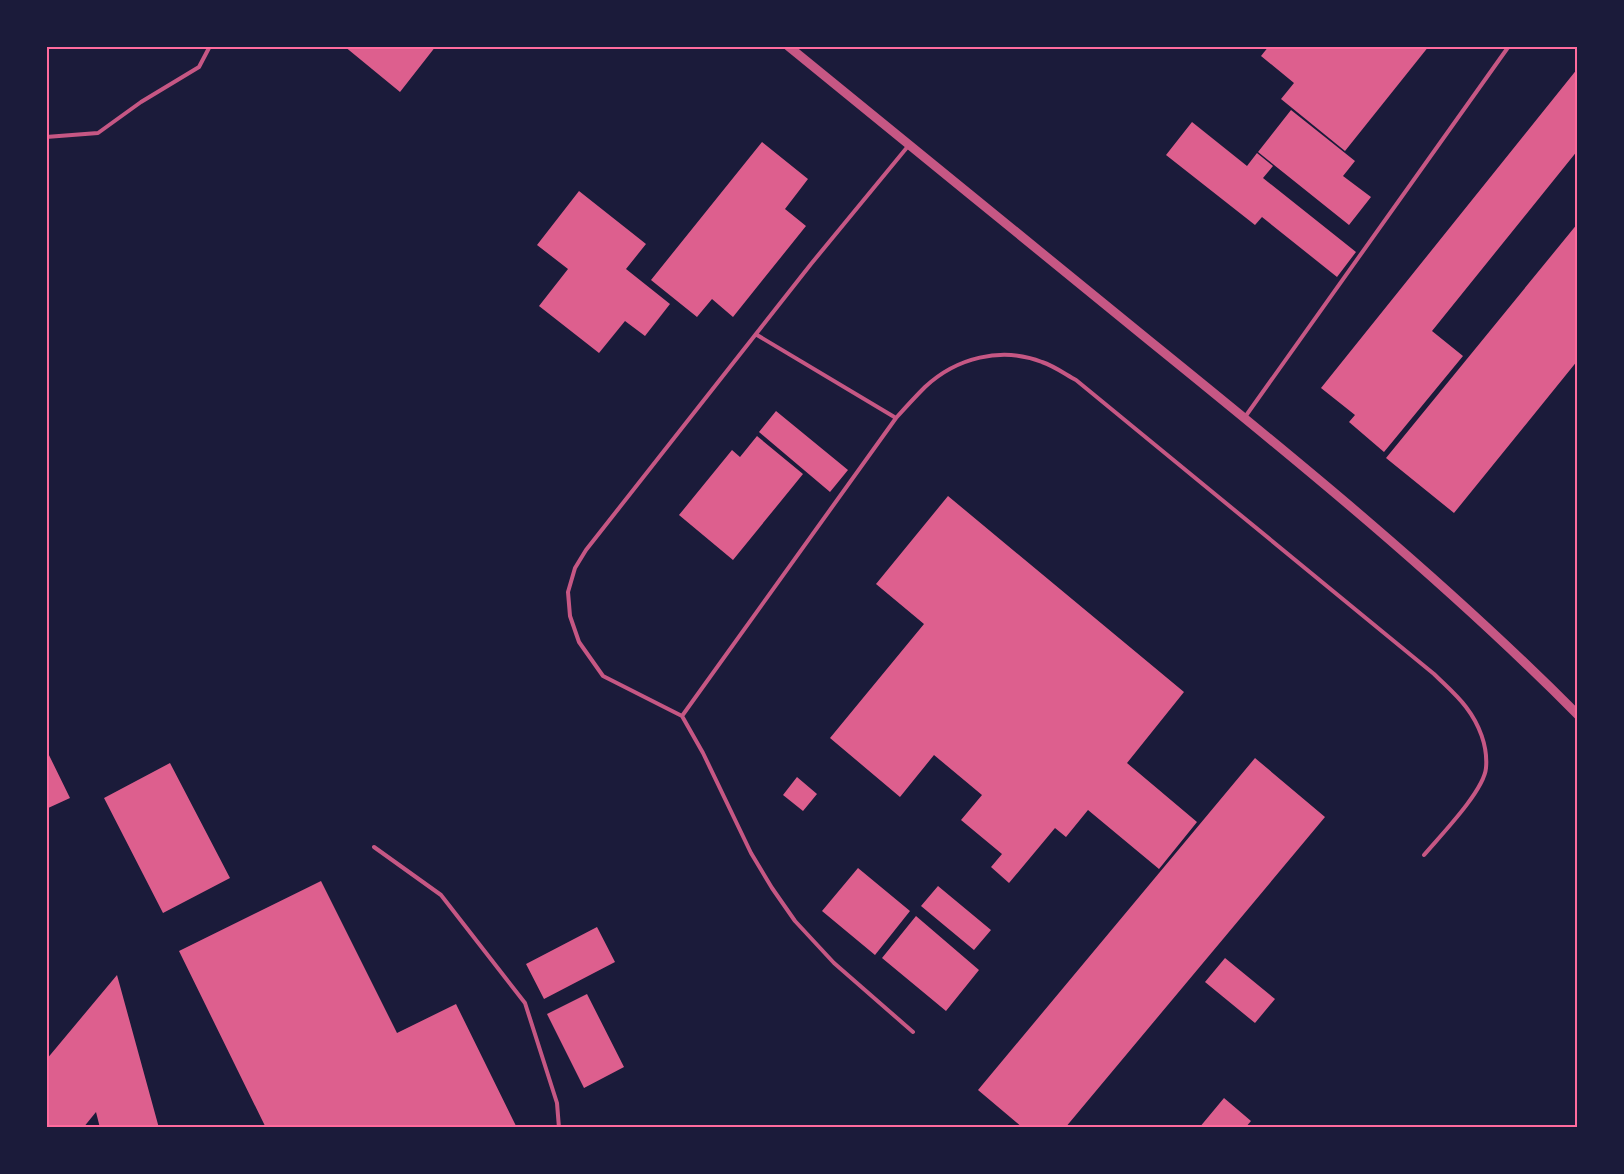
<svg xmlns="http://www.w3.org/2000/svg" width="1624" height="1174" viewBox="0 0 1624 1174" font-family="Bitter,serif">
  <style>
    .building { fill: #dd5f8e }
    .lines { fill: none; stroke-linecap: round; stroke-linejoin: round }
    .service { stroke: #c65784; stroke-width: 4 }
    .tertiary { stroke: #c65784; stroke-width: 9 }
    .neatline { fill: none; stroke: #ff6b9d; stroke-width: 2 }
  </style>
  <rect width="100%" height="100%" fill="#1b1b3a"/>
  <path class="building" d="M344,46H436L400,92Z
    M1269,46H1429L1345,151L1281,99L1294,83L1261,56Z
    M1578,68V150L1432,331L1463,356L1384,452L1349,422L1355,415L1321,388Z
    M1291,110L1355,161L1343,176L1371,197L1349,225L1258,152Z
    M1192,122L1247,166L1257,153L1273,166L1263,178L1356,252L1337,277L1262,217L1255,225L1166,155Z
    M762,142L808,179L785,209L806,226L733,317L712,299L697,317L651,280Z
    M579,191L646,244L626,269L670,304L645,336L625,321L599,353L539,306L568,269L537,245Z
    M1578,223V360L1454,513L1386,458Z
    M776,411L848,470L830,492L759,432Z
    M757,436L803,474L733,560L679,515L732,450L740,457Z
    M948,496L1184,692L1127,763L1197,822L1159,869L1088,810L1066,837L1055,828L1009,883L991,867L1002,854L961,820L982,795L934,755L900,797L830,738L924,624L876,584Z
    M46,749L70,798L46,809Z
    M1255,758L1325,817L1065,1128H1023L978,1090Z
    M170,763L230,878L163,913L104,798Z
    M797,777L817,794L803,811L783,795Z
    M858,868L910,911L875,955L822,911Z
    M321,881L397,1033L456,1004L517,1128H266L179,951Z
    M938,886L991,930L974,950L921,906Z
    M916,916L979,970L946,1011L882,958Z
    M597,927L615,962L544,999L526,964Z
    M1225,958L1275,999L1255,1023L1205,982Z
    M117,975L159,1128H100L96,1112L83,1128H46V1060Z
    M587,994L624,1067L584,1088L547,1014Z
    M1224,1098L1251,1121L1245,1128H1199Z"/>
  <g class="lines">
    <path class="service" d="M46,137L98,133L141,102L199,67L210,46
      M909,145L811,264L586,550L575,568L568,592L570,616L579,642L603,676L682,716L703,753L751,853L772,888L795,921L834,963L913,1032
      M757,335L896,418C905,408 915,397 925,387C956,358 1001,346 1042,362C1054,366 1065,374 1076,380L1434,674C1444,684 1457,695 1466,707C1479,724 1488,746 1486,768C1484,791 1440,836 1424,855
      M1245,417L1509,46
      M682,716L896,418
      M374,847L441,895L525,1003L557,1103L559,1128"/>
    <path class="tertiary" d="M788,46C909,145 1030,243 1151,342C1298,461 1445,581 1578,715"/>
  </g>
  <rect width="1624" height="1174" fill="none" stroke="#1b1b3a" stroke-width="95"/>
  <rect x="48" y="48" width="1528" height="1078" class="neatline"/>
</svg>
